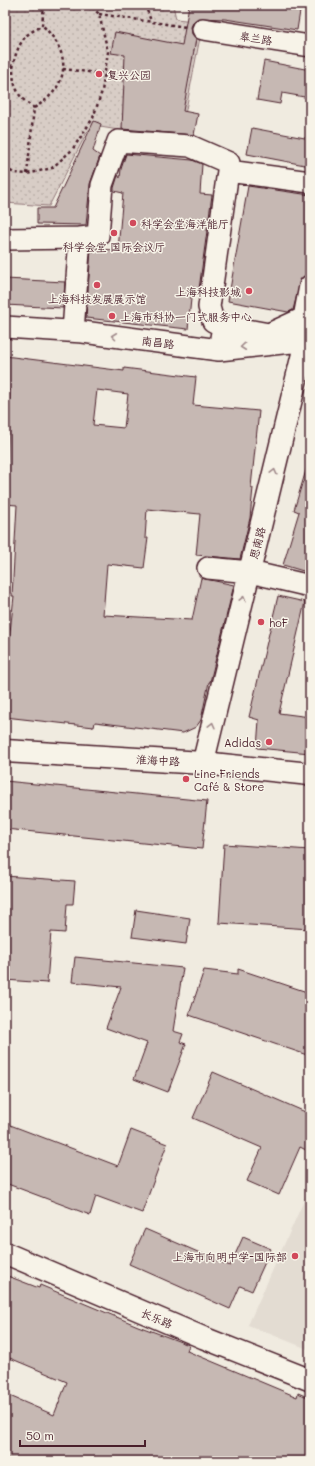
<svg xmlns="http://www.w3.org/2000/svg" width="315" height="1466" viewBox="0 0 315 1466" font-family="Mali,'LXGW WenKai TC',sans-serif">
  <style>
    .built { fill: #e3dcd2 }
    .park { fill: url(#park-dots); stroke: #917678 }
    .building { fill: #c6b8b3; stroke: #4a1f2b; fill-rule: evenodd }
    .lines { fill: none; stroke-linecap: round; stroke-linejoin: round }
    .minor-casing { stroke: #4a1f2b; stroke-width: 24 }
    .major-casing { stroke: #4a1f2b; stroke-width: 25 }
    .path { stroke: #4a1f2b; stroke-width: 2.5; stroke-dasharray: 3 3; stroke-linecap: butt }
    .minor { stroke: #f7f3e8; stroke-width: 21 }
    .major { stroke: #f7f3e8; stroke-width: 22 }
    .oneway { stroke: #a0898a }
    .poi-dot { fill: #d1495b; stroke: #f7f3e8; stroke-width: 1.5 }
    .labels { text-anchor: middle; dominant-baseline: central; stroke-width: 3; stroke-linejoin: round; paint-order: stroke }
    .street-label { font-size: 11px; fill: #4a1f2b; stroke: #f7f3e8 }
    .poi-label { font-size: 11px; fill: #4a1f2b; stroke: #f7f3e8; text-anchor: start }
  </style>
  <defs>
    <pattern id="park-dots" width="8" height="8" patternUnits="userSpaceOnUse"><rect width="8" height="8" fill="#d8cdc6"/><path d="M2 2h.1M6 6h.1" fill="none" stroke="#bbb0aa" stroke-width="1.8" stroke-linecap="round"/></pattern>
  </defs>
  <rect width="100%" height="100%" fill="#f0ebe0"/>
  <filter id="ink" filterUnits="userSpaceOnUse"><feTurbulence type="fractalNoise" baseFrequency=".025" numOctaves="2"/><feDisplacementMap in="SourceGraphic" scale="8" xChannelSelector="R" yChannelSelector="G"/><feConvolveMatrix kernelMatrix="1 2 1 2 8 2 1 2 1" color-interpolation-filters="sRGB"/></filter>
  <g filter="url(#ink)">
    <path class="built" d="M310,1187V1350L248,1325Z"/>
    <path class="park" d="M5,5H173L176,19L203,22L180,140L94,126L87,132L49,206L5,203Z"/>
    <path class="building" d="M189,5H301L297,30L225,19L198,18L194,21L191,27L192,34L196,39L183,111L198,114L194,135L122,129L125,55L111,53L115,32L182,45Z
      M264,61L310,70V98L282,93L280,104L257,100Z
      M94,121L101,124L93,151L100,156L90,184L86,225L37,224V208H53Z
      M252,128L310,139V166L247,154Z
      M126,154L192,160L202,164L200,194L212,195L199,289H192L188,329L86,318L91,249L118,250L123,193L114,191V188L118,175L120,178L121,169Z
      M248,186L310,195L309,274L301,279L293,310L288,312L228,301Z
      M5,279L65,282L63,308L5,305Z
      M5,356L124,371V368L196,377L193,405L259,411L251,487L253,488L250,518L240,559L196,555L200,514L147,509L145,538H148L144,568L107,564L103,615L192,620L201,578L234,585L210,682H209L201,720L196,727L183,733L95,722L94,727L5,717V660L7,641H9L14,596H12L17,505L5,504L10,390H5ZM97,390L128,394L124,428L93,425Z
      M307,467H310V573L283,565L299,512L294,510Z
      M278,596L305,602L279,713L310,717V753L257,748L259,720L249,717Z
      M5,781L207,801L202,849L5,829Z
      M224,844L310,850V929L219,923Z
      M5,876L75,881L73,904H67L65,933L51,932L47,983L5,980Z
      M136,910L190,918L186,944L132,937Z
      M75,957L183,968L173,1031L183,1034L180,1042L186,1044L168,1092L134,1079L147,1043L106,1028L121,987L72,982Z
      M238,969L310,993V1056L189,1015L204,970L238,974Z
      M213,1072L310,1114V1152L300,1147L279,1195L247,1181L262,1148L193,1118Z
      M5,1123L118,1166L131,1130L167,1144L142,1213L96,1196L90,1215L5,1183Z
      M145,1229L230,1266L243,1237L271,1249L252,1291L240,1286L230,1309L129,1264Z
      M5,1275L39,1288L40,1285L138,1326L189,1345L187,1351L297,1397L298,1393L310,1398V1461H5V1394L54,1415L67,1382L5,1356Z"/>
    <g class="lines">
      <defs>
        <path id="minor" d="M203,29L310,46
          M5,239L80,238
          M223,326L269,334L304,318L310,286
          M5,327L83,332L219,350L310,340
          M73,331L80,238L98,236L102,185L118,141L190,146L229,163L228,171
          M219,350L223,326L213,321L209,307L228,171L310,182
          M208,568L250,572L310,586
          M203,763L310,323
          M5,1253L204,1338L310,1380"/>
        <path id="major" d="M5,751L203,763L310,774"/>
      </defs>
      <use href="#minor" class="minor-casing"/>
      <use href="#major" class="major-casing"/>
      <path class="path" d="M145,5L151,21
        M99,14L186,27
        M5,64L13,66
        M63,69L105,74
        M34,108C70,87 73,54 42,25
        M5,168L14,173L27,174L52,168L72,150L93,118L102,91L108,52L99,14L90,5
        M27,174L34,108C27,103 20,98 17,90C9,73 14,50 26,36C30,32 37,29 42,25L44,5"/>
      <use href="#minor" class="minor"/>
      <use href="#major" class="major"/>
    </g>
    <defs><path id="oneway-chevron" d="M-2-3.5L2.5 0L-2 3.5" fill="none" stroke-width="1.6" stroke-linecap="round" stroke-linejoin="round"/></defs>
    <g class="oneway">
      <use href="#oneway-chevron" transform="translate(114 336) rotate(-173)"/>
      <use href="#oneway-chevron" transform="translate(243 347) rotate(174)"/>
      <use href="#oneway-chevron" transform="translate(274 472) rotate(-76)"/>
      <use href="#oneway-chevron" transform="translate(243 599) rotate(-76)"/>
      <use href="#oneway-chevron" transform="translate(212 725) rotate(-76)"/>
    </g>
  </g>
  <g class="poi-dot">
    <circle cx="99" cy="74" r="4"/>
    <circle cx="133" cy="223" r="4"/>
    <circle cx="114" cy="233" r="4"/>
    <circle cx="97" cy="285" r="4"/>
    <circle cx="249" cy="291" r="4"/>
    <circle cx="112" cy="316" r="4"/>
    <circle cx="261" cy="622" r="4"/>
    <circle cx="269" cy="742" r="4"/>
    <circle cx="186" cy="779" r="4"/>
    <circle cx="295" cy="1256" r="4"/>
  </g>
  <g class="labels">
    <g class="street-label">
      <text transform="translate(256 38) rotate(9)">皋兰路</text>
      <text transform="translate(158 342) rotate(7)">南昌路</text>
      <text transform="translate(257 543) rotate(-76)">思南路</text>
      <text transform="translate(158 760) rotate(3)">淮海中路</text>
      <text transform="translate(157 1318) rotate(23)">长乐路</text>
    </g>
    <g class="poi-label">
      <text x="107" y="74">复兴公园</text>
      <text x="141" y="223">科学会堂海洋能厅</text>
      <text x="114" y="246" text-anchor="middle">科学会堂 国际会议厅</text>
      <text x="241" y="291" text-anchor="end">上海科技影城</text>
      <text x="97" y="298" text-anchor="middle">上海科技发展展示馆</text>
      <text x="120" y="316">上海市科协一门式服务中心</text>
      <text x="269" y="622">hoF</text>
      <text x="261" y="742" text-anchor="end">Adidas</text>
      <text x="194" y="773">Line Friends<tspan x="194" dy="13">Café &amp; Store</tspan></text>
      <text x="287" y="1256" text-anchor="end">上海市向明中学-国际部</text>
    </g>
  </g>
  <rect width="315" height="1466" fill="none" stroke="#f7f3e8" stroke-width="20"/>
  <rect x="10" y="10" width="295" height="1446" fill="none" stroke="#4a1f2b" stroke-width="1.5" filter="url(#ink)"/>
  <path d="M20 1440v6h125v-6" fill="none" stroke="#4a1f2b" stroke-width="2"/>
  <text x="26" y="1440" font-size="12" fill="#4a1f2b" stroke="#f7f3e8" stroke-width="3" paint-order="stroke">50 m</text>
</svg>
